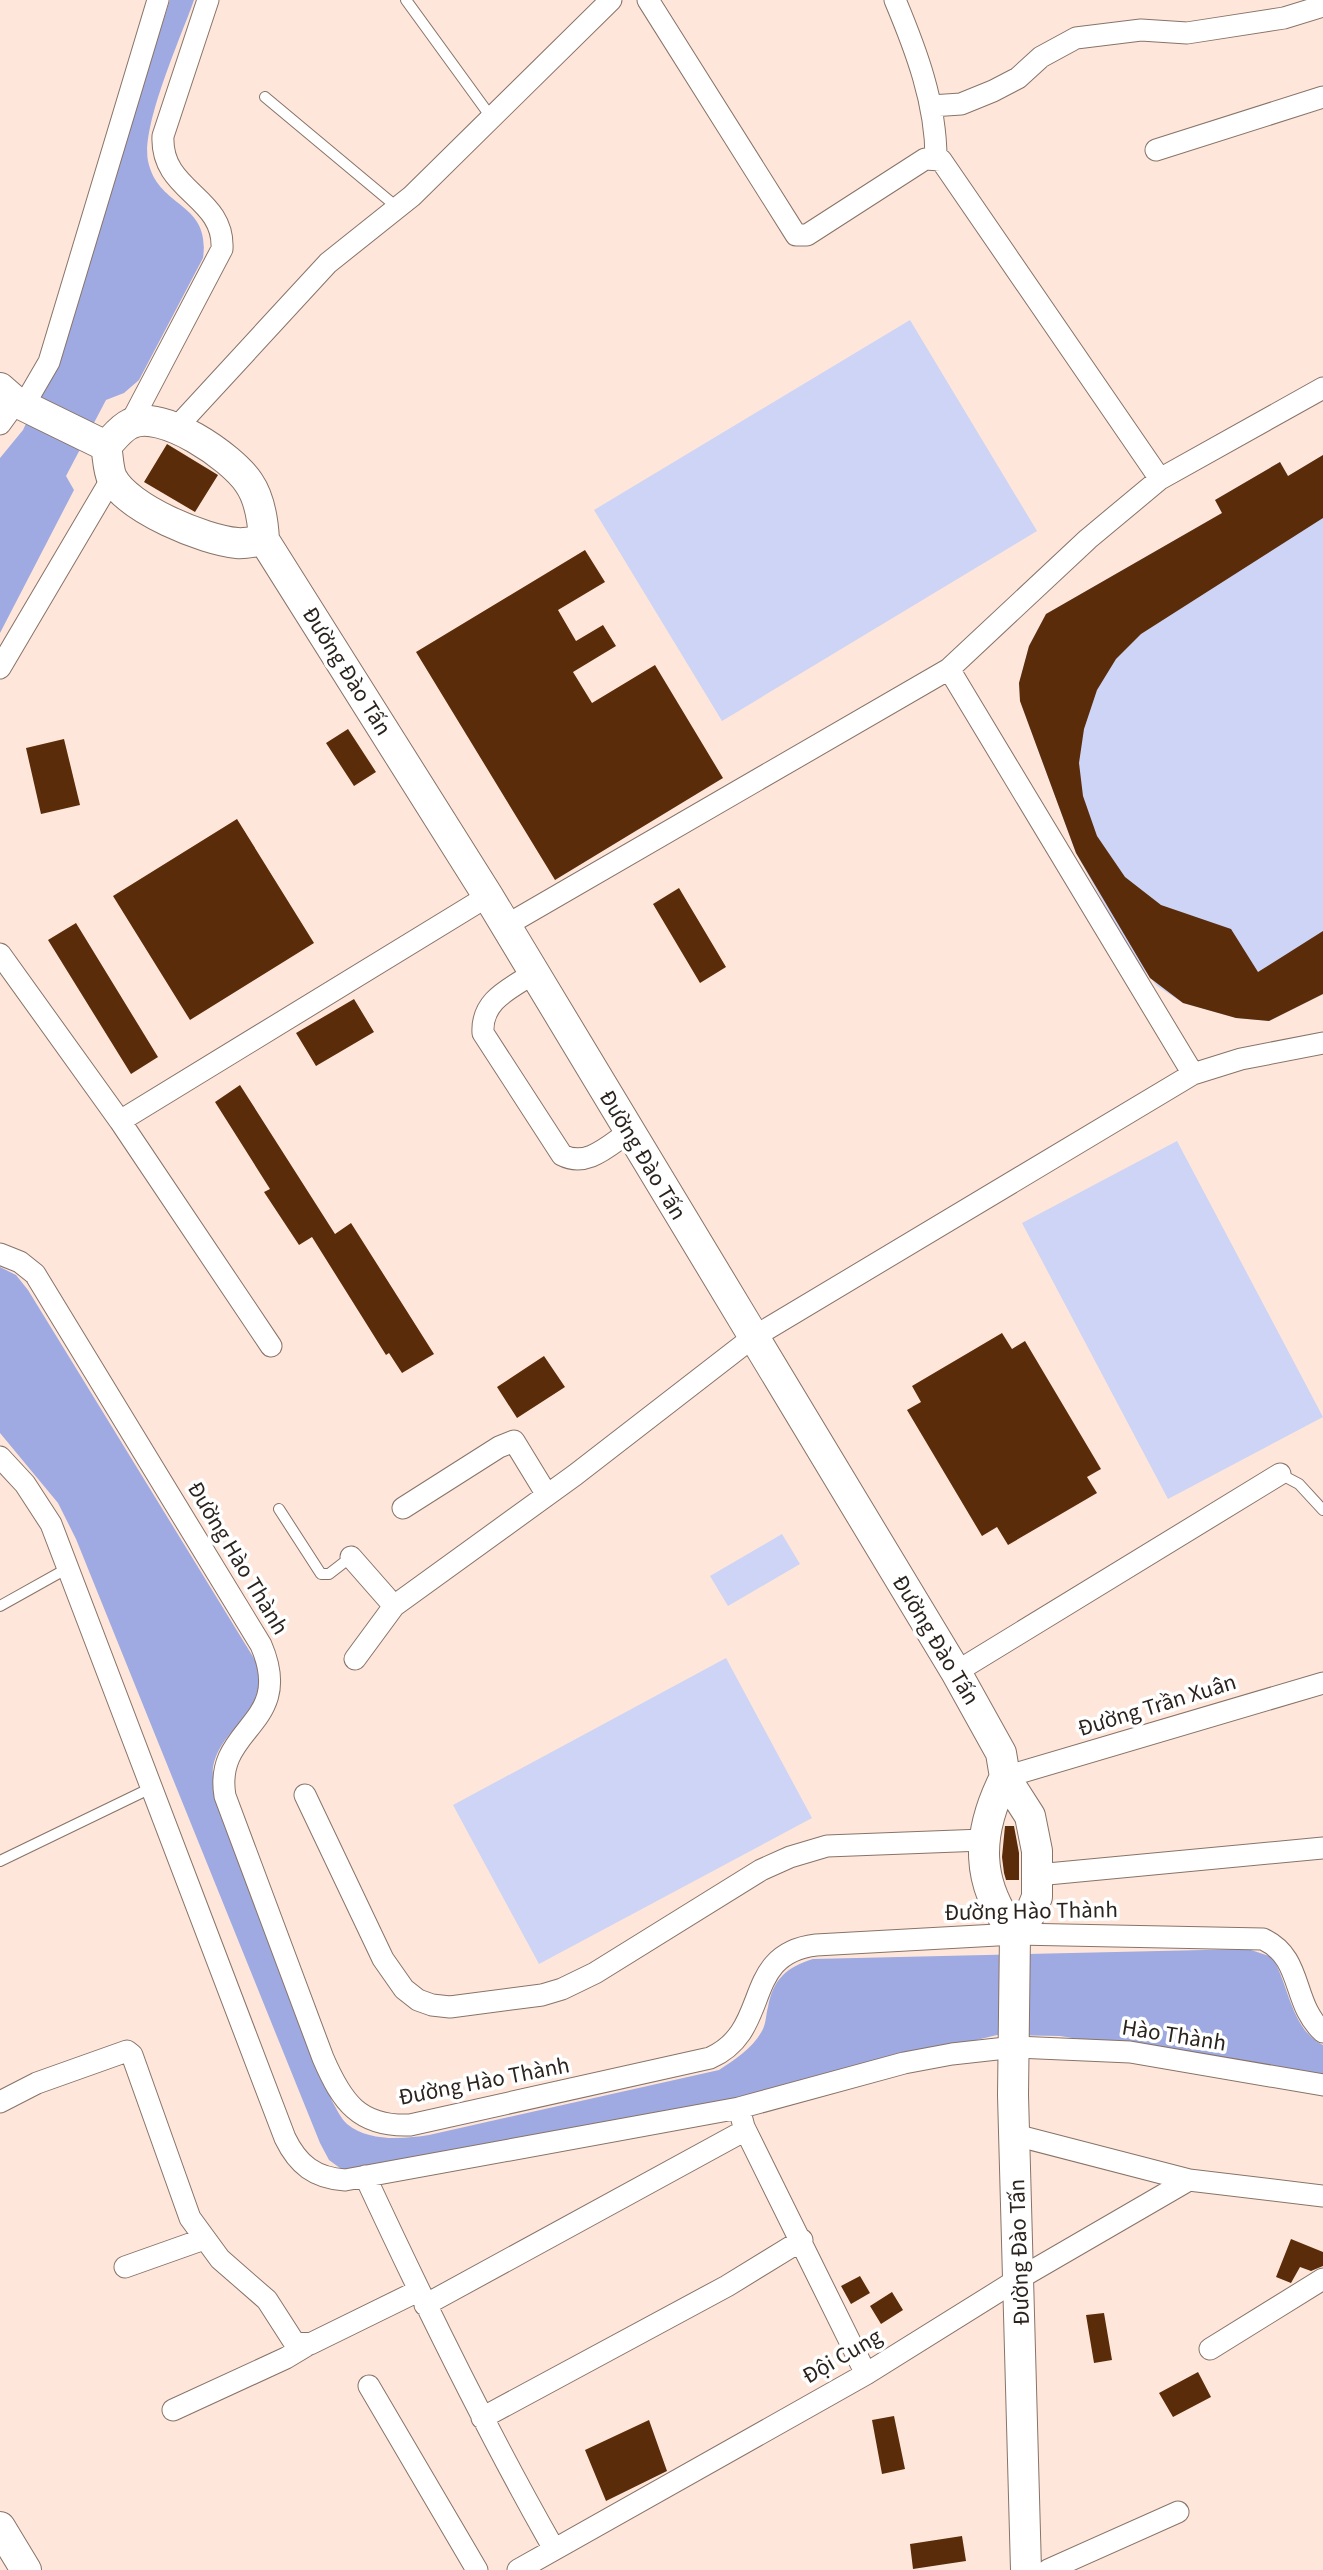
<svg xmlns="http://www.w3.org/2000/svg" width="1323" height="2570" viewBox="0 0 1323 2570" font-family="'Source Sans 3',sans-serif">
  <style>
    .green { fill: #cdd4f5 }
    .water { fill: #9eaae1 }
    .building { fill: #5b2c0a }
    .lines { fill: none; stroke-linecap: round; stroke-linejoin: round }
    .lane-casing { stroke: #887368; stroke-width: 12 }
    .street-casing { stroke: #887368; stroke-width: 23 }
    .secondary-casing { stroke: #887368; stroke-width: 32 }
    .lane { stroke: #fff; stroke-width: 10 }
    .street { stroke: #fff; stroke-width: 21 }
    .secondary { stroke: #fff; stroke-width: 30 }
    .labels { text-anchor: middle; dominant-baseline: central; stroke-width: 7; stroke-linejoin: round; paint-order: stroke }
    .street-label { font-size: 23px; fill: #2b231e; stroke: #fff }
  </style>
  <rect width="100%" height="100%" fill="#fee7da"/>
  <path class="green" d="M910,320L1037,531L722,721L594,510Z
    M1323,455V994L1269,1021L1236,1018L1183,1003L1157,986L1134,958L1076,853L1020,701L1019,683L1029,646L1046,614L1222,513L1215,500L1280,462L1288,476Z
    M1177,1141L1323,1417L1168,1499L1022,1223Z
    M782,1534L800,1564L728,1606L710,1576Z
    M726,1658L812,1818L539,1964L453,1805Z"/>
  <path class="water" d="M170,0H194C181,37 141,126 148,161C158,209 211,201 203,258L139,380L124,393L106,400L66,476L74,490L0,633V458L23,430L51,371Z
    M0,1267L16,1275L28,1290L255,1660C276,1712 221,1723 213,1767C212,1773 214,1782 214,1789L332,2101C336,2108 341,2119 347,2124C369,2142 403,2139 429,2135L719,2070C736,2059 754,2047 763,2029C766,2023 766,2014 768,2007C773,1979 787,1967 813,1959L1248,1949L1272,1957C1289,1984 1291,2030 1323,2045V2079L1060,2036L997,2035L737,2098L344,2171L329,2160L320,2143L76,1539L58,1503L0,1433Z"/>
  <path class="building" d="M167,444L218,475L195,512L144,482Z
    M1323,455V518L1141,634L1116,659L1097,690L1084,729L1079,763L1083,796L1097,836L1125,877L1161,905L1231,929L1258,972L1323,931V994L1269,1021L1236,1018L1183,1003L1150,978L1076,853L1020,701L1019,683L1029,646L1046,614L1222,513L1215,500L1280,462L1288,476Z
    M585,550L605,582L558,610L576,641L603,625L616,646L573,672L592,703L655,665L723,778L555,880L416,652Z
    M348,729L376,772L354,786L326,743Z
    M64,739L80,805L41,814L26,748Z
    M237,819L314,943L190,1020L113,896Z
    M679,888L726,967L700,983L653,904Z
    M76,923L158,1057L131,1074L48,940Z
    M354,999L374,1032L316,1066L296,1033Z
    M240,1085L335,1234L351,1223L434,1354L402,1373L389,1353L386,1355L312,1237L299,1245L264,1192L270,1189L215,1102Z
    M1002,1333L1012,1349L1025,1341L1101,1469L1087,1477L1097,1493L1008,1545L997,1527L982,1536L907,1410L921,1402L912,1386Z
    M544,1356L565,1387L517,1418L497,1387Z
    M1005,1826H1014L1019,1853V1880H1006L1004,1873L1002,1857Z
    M1291,2239L1323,2252V2266L1311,2271L1300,2267L1291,2283L1276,2277Z
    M860,2276L870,2293L851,2304L841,2286Z
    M892,2292L903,2310L881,2324L870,2306Z
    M1104,2313L1112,2360L1094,2363L1086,2315Z
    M1198,2372L1211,2397L1173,2417L1159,2393Z
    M894,2416L905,2469L882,2474L872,2420Z
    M649,2420L667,2471L606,2501L585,2450Z
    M962,2536L966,2561L913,2569L910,2544Z"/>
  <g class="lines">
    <defs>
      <path id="lane" d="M406,0L491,117
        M265,97L398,208
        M1280,1474L1299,1484L1323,1510
        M279,1509L321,1574H329L351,1557
        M0,1606L68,1568
        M0,1861L151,1788"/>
      <path id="street" d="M648,0L796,235H807L925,159L941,160L1160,479
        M895,0C916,50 936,103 936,158
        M931,106L961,104L993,91L1018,78L1041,57L1076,38L1141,30L1187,33L1284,18L1323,6
        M1156,150L1323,97
        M24,405L49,362L158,0
        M0,424L16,402
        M130,424L222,249C225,196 160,192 163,136L208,0
        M176,428L328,263L412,196L611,0
        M0,668L112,478
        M949,669L1193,1074
        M505,926L949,669L1088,539L1160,479L1323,388
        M0,954L120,1121L271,1346
        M534,973C510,989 481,1000 483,1033L562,1155C587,1168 608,1146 629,1132
        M120,1121L488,896
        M0,1254L20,1262L35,1274L261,1645C296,1726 213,1726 225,1796L323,2058C342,2102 359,2127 410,2125L710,2058C773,2030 740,1954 816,1945L1015,1934L1263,1939C1304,1958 1291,2003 1323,2032
        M0,1457L25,1484L51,1524L285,2138C298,2165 315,2178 345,2180L739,2108L904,2063L952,2054L1015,2047L1130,2052L1323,2085
        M403,1508L499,1447L514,1441L547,1495
        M351,1557L394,1606
        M355,1659L394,1606L575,1475L752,1338L1193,1074L1241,1059L1323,1043
        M956,1672L1280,1474
        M1005,1777L1323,1683
        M305,1795L383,1959L404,1989L418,2000L432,2005L450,2007L542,1995L562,1989L595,1973L761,1870L790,1857L827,1846L983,1840
        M1037,1875L1323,1848
        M0,2102L37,2083L127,2051L132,2055L190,2218L220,2259L267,2300L294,2342L310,2344L418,2291
        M744,2127L866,2374
        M1015,2135L1189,2180L1323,2196
        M365,2176C424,2303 485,2428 554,2549
        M125,2267L204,2239
        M425,2305L740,2133L744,2127L739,2108
        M1210,2349L1323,2279
        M369,2386L477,2570
        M173,2410L286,2358L306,2346
        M482,2418L727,2286L802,2240
        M518,2570L866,2374L1020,2278L1189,2180
        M1048,2570L1178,2512"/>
      <path id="secondary" d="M0,388L16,402L106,446
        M106,446C113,439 121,428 130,424C161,408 232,457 249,483C260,499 263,521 264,540L488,896L956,1672L1001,1753L1005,1777L1030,1816L1037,1851V1897L1030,1914L1015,1934L1013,2095L1026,2570
        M106,446C108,455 108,470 112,478C128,509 204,540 237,543C246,544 256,541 264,540
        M1005,1777C976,1834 975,1883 1015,1934
        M0,2527L26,2570"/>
    </defs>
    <use href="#lane" class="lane-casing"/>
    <use href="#street" class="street-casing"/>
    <use href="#secondary" class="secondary-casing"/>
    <use href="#lane" class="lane"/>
    <use href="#street" class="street"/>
    <use href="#secondary" class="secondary"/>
  </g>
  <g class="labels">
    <g class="street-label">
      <text transform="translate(347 671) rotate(58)">Đường Đào Tấn</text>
      <text transform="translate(643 1155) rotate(59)">Đường Đào Tấn</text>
      <text transform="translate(238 1558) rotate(59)">Đường Hào Thành</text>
      <text transform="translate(936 1640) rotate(59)">Đường Đào Tấn</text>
      <text transform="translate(1157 1705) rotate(-17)">Đường Trần Xuân</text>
      <text transform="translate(1031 1911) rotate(-1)">Đường Hào Thành</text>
      <text transform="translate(1174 2035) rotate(9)">Hào Thành</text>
      <text transform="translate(484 2081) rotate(-11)">Đường Hào Thành</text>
      <text transform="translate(1019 2252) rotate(-92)">Đường Đào Tấn</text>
      <text transform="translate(842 2356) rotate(-30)">Đội Cung</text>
    </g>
  </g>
</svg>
